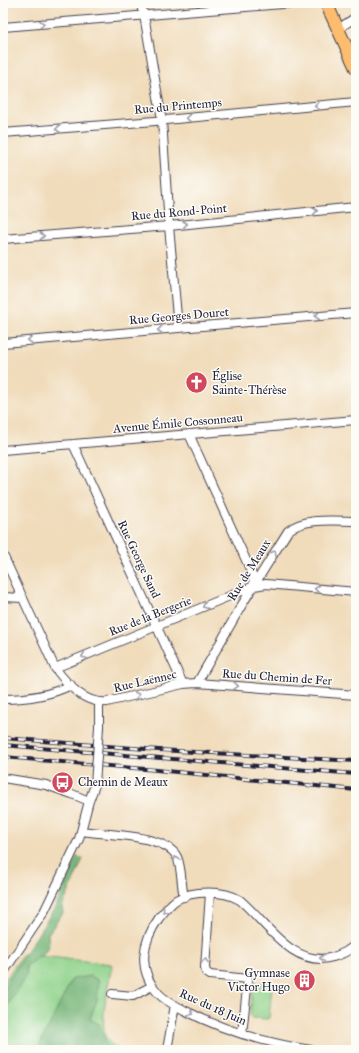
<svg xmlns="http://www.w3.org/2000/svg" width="359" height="1053" viewBox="0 0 359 1053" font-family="'IM FELL Great Primer',serif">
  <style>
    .green { fill: #8fd28a; stroke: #587a62 }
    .forest { fill: #73b476; stroke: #4a6b58 }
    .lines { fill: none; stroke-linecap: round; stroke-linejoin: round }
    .minor-casing { stroke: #413e4e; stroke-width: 10 }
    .primary-casing { stroke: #413e4e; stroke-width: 14 }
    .minor { stroke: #fff; stroke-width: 8 }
    .primary { stroke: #fcbd6e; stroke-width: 12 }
    .rail-casing { stroke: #22223b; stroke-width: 4 }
    .rail { stroke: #fdfcf7; stroke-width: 2.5; stroke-dasharray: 8; stroke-linecap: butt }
    .minor-bridge-casing { stroke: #413e4e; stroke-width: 10; stroke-linecap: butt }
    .minor-bridge { stroke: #fff; stroke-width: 8 }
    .oneway { stroke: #9c9ca7 }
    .labels { text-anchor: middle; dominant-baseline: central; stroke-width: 3; stroke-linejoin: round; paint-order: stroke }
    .street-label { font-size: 12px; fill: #22223b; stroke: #fdfcf7 }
    .poi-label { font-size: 12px; fill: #22223b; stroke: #fdfcf7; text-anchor: start }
  </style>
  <rect width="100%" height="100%" fill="#fdfcf7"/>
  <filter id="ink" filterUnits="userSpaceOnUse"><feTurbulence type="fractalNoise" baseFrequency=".025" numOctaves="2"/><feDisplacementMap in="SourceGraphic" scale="8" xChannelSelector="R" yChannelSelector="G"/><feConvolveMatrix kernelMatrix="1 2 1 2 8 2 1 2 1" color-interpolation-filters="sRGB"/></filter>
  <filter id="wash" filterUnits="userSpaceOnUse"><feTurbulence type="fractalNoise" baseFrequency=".012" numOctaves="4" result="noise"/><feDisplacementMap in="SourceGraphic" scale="16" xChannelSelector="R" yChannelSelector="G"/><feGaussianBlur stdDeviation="0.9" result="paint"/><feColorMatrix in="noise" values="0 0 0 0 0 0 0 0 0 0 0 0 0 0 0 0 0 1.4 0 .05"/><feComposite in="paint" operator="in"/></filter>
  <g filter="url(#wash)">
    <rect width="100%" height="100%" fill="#f0dbba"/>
    <path class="green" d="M23,954L111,964L112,965C109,982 98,1027 107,1039C110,1045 116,1048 122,1050H3V983Z
      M255,982L271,984L272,985L269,1018L268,1019L252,1018L250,1016L253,983Z"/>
    <path class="forest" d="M77,856L83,859L62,907L63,913L48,934L49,946L44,953L26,966L27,974L3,1013V989L56,906Z
      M91,976L99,981L97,1000L90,1019L99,1024L108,1050H37L72,979Z"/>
  </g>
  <g filter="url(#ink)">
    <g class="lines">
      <defs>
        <path id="minor" d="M140,3L144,15L162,120L169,226L178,328
          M3,27L294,3
          M338,29L356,17
          M3,133L155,121L356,102
          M3,239L169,226L356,207
          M3,343L356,313
          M189,434L250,569L253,578L254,586
          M73,444L183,684
          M3,450L356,420
          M3,555L55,668C68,685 84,704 107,702L183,684L197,683L356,695
          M3,597L23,598
          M55,668L254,586L266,584L356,592
          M197,683L243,603L288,531C304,517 336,521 356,521
          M3,699C27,699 49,696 71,685
          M99,703V727
          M3,778L46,785L72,794L89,801
          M82,831C105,835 166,834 177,857C182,868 181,885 184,897
          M210,893L205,968L206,972L210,975L248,979L242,1034
          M3,973L44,912L79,839L89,801L95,785
          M112,994L133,996L152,986
          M167,1050L175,1005
          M311,1050C267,1043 224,1031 184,1010C175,1005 165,1001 158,993C137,970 142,942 159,918C164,912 169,905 176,900C192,890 224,890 240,900C266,922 293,969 333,957C342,954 350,951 356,943"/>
        <path id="primary" d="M326,3L356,68"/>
      </defs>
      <use href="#minor" class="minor-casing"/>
      <use href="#primary" class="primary-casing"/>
      <use href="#minor" class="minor"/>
      <use href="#primary" class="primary"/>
      <defs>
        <path id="rail" d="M3,738L159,750L356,761
          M3,745L356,774
          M3,757L157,770L356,790"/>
      </defs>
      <use href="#rail" class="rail-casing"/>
      <use href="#rail" class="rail"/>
      <defs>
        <path id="minor-bridge" d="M95,785L99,727"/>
      </defs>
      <use href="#minor-bridge" class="minor-bridge-casing"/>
      <use href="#minor-bridge" class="minor-bridge"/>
    </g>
    <defs><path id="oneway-chevron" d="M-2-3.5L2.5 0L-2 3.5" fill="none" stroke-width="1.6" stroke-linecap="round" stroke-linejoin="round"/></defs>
    <g class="oneway">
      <use href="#oneway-chevron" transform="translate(42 24) rotate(-5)"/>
      <use href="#oneway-chevron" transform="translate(317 106) rotate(175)"/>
      <use href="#oneway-chevron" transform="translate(188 118) rotate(175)"/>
      <use href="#oneway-chevron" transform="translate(58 129) rotate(175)"/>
      <use href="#oneway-chevron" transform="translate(315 211) rotate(-6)"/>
      <use href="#oneway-chevron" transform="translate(185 224) rotate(-6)"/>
      <use href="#oneway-chevron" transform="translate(42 236) rotate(-4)"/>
      <use href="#oneway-chevron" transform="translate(317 316) rotate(175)"/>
      <use href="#oneway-chevron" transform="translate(160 330) rotate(175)"/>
      <use href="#oneway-chevron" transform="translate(30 340) rotate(175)"/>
      <use href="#oneway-chevron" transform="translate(274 553) rotate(-59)"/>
      <use href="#oneway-chevron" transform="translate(317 589) rotate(-175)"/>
      <use href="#oneway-chevron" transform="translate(205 606) rotate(158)"/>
      <use href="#oneway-chevron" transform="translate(84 656) rotate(157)"/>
      <use href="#oneway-chevron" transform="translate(236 686) rotate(4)"/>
      <use href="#oneway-chevron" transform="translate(137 695) rotate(-13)"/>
      <use href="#oneway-chevron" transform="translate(176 859) rotate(-113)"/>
      <use href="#oneway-chevron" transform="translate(165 911) rotate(132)"/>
      <use href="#oneway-chevron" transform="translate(322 958) rotate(179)"/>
      <use href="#oneway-chevron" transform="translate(205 961) rotate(-88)"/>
      <use href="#oneway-chevron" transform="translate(191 1013) rotate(28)"/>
    </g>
  </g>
  <defs>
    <symbol id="church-disc" viewBox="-11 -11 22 22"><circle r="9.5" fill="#d1495b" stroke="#fdfcf7"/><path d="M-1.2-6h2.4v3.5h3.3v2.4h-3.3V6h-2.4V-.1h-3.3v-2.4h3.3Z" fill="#fff"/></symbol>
    <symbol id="bus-disc" viewBox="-11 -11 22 22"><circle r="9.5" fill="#d1495b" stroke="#fdfcf7"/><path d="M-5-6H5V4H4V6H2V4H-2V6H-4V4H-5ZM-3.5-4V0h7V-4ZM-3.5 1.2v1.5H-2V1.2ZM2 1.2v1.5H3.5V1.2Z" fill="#fff"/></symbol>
    <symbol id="building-disc" viewBox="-11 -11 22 22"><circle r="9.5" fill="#d1495b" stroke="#fdfcf7"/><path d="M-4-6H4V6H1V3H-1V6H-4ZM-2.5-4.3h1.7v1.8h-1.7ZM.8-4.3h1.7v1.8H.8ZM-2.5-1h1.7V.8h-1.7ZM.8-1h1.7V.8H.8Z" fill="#fff"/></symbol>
  </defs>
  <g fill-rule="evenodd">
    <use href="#church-disc" x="184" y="370" width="25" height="25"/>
    <use href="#bus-disc" x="50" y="770" width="25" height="25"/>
    <use href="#building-disc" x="292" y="968" width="25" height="25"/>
  </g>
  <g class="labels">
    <g class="street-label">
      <text transform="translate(178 106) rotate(-5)">Rue du Printemps</text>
      <text transform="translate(179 212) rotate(-5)">Rue du Rond-Point</text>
      <text transform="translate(179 316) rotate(-5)">Rue Georges Douret</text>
      <text transform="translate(178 423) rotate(-5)">Avenue Émile Cossonneau</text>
      <text transform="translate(139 559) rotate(65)">Rue George Sand</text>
      <text transform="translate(249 570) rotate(-58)">Rue de Meaux</text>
      <text transform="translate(150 616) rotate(-22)">Rue de la Bergerie</text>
      <text transform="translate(277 677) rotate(4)">Rue du Chemin de Fer</text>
      <text transform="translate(145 681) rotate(-13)">Rue Laënnec</text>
      <text transform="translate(213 1007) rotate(24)">Rue du 18 Juin</text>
    </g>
    <g class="poi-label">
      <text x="212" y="376">Église<tspan x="212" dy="14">Sainte-Thérèse</tspan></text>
      <text x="78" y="782">Chemin de Meaux</text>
      <text x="290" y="973" text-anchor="end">Gymnase<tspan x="290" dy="14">Victor Hugo</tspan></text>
    </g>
  </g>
  <rect width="359" height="1053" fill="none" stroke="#fdfcf7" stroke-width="16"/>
</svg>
